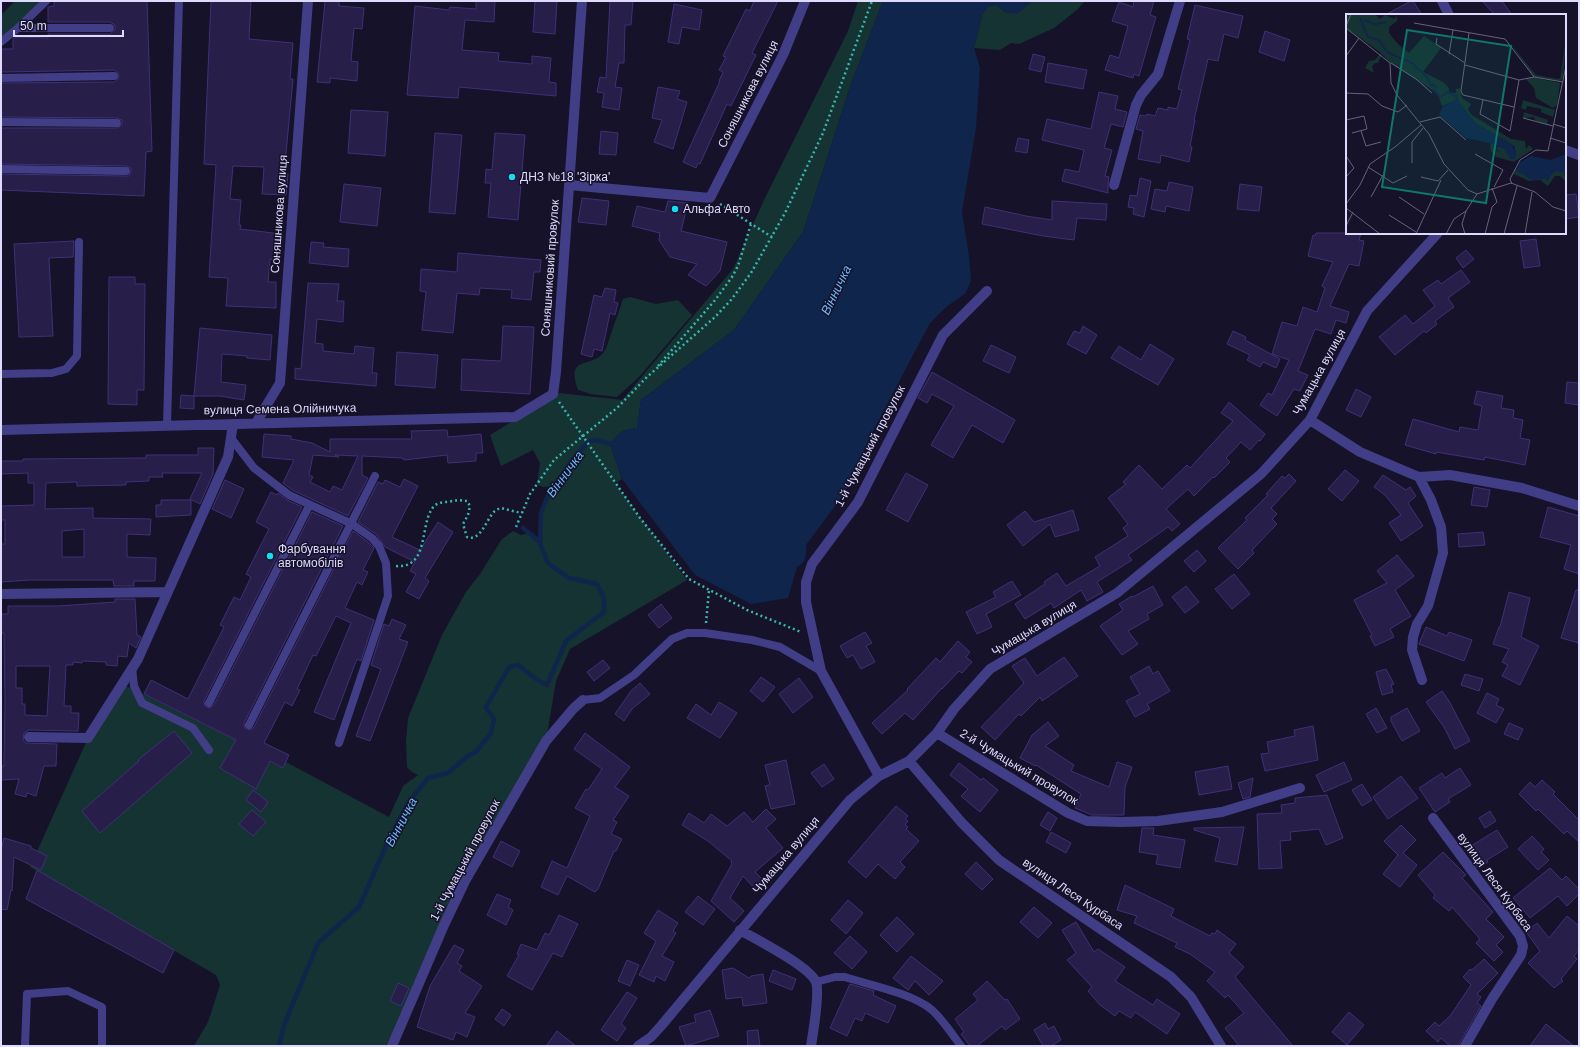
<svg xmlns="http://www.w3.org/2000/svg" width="1580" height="1047" viewBox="0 0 1580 1047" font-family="Helvetica,sans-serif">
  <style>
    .green { fill: #153332 }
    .water { fill: #0f254b }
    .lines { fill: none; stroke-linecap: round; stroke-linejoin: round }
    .stream { stroke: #0f254b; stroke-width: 4.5 }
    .building { fill: #271e4a; stroke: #3f3175; fill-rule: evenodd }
    .path { stroke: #35b8b0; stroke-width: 2.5; stroke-dasharray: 2 3; stroke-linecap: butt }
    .service { stroke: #413e87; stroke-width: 8 }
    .minor { stroke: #413e87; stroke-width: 10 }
    .poi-dot { fill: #0edff7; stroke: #161229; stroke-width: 1.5 }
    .labels { text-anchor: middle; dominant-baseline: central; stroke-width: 3; stroke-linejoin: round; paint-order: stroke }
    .street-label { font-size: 12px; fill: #dfdbfe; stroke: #161229 }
    .poi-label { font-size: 12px; fill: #dfdbfe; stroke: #161229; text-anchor: start }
    .water-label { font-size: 13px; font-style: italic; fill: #6db8fa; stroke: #161229 }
    .inset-river { fill: none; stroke: #0f254b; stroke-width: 2 }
    .inset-road { fill: none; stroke: #66627e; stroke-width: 1 }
    .view { fill: #0f766e; fill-opacity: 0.15; stroke: #0f766e; stroke-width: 2 }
    .inset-edge { fill: none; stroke: #dfdbfe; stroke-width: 2 }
  </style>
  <rect width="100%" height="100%" fill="#161229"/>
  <path class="green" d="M15,1H48L1,44V15Z
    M858,1H883L851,84L803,232L734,330L641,400L637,428L622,431L610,444L622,479L615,483L687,580L570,649L556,681L546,741L490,838L392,1046H194L208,1022L220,985L216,975L30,867L88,738L122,684L258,751L257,755L283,768L286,762L389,817L403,786L418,775L412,772L407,767L406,741L408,718L442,635L466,592L480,574L502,539L513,531L521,535L529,533L540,544L541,513L554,486L543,487L537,484L540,463L533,450L501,466L490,435L559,393L622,400L733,269L764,200L848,31Z
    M1032,1H1085L1077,10L1054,28L1019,44L1011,43L1000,50L974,48L982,15L988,6L997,5L1005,12L1017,13Z
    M630,297L656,304L678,300L692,315L639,377L617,397L591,394L578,390C565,354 592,369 604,352C607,348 608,342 610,337C614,324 619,312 623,299Z"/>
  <path class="water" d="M883,1H1032L1017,14L1005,12L997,5L988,6L982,15L974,48L980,68L976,128L962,212L969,256L971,280L966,293L946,307L930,323L873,431L844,494L806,545C807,555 806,562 797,567L788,598L751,604L695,575L622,479L610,444L622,431L637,428L641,400L734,330L803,232L851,84Z"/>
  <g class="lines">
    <path class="stream" d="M523,528L540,542
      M279,1046L284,1025L318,943L359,907L389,839L408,803L428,778L448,773L469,755L476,752L491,733L494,719L486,707L509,667L518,665L539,681L547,685L566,641L604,612V598L597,584L569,578L548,563L540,544L541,513L549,493L570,463L588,442L596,440L610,444H615"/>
  </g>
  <path class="building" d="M54,1H147L152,151L146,152L144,196L1,190V174L126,176H129L131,171V168L126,166L1,164V128H117L122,125V120L117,118L1,117V83L114,82L119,78L118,73L114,70L1,72V49H13V39L16,37L48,38V34H110L115,30V25L110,22H48V7L54,6Z
    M211,1H251L249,39L293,43L290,79H293L284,174H288L286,195L262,194L264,167L233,166L230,199L241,200L239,225H241L240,229L281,234L278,260L270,259L268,282H276V308L226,306L228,278L209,277L216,165L204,164Z
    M325,1H339V6L364,8L362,29L354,28L351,61L358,62L357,81L330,78V83L317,82Z
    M476,1H495L494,22L465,20L462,50L499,53L498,61L532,64V56L551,58L549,82L556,83V96L459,87L458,98L407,95L415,6L449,10L450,7L476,9Z
    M535,1H557L555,34L533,32Z
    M610,1H633L631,25H625L624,63H619L615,87L622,88L619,110L602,107L604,93L597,92L600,77L606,78Z
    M754,1H778L752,53L756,55L731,106L727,104L700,164L698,163L696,168L683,162L720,81H719L723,72L719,70L726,57L723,56L746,9L750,11Z
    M1134,1H1154L1150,15L1156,17L1139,76L1134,74L1133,78L1105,70L1110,55L1119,58L1128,26L1112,21L1119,2L1133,7Z
    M1411,1H1413L1422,15H1385Z
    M1482,1H1502L1512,15H1495Z
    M674,4L702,10L699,30L682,27L679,44L668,42Z
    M1195,5L1243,16L1238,38L1224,34L1218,61L1208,59L1194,120H1195L1190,146L1192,147L1189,162L1161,155L1160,163L1138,159L1143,131L1136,129L1140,115L1146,116L1147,114L1155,116L1158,108L1168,110V107L1177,109L1182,90L1178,89L1190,40L1187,39Z
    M1265,31L1290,40L1284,61L1259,52Z
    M1033,54L1045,57L1041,72L1029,69Z
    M1048,63L1087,70L1083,89L1045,82Z
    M658,87L680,91L677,99L687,102L673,149L654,142L662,120L652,118Z
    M1099,92L1118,96L1115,109L1127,112L1123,127L1111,124L1104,148L1112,150L1105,176L1109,177L1108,184V193L1062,181L1065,169L1079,172L1084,150L1042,140L1047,119L1091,129Z
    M351,110L388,112L385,156L348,153Z
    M601,131L618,133L616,155L599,154Z
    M435,133L462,135L455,214L429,212Z
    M495,133L525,135L518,220L488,217L491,183H485L486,169L492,170Z
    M1018,138L1029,140L1027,153L1015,151Z
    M1140,178L1151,181L1144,217L1133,214L1134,208L1128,207L1130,195L1137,196Z
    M1169,182L1193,187L1189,211L1166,206L1165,212L1151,209L1155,189L1167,191Z
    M344,184L381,188L377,226L340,222Z
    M1240,184L1262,187L1259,211L1237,209Z
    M1576,194L1579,217L1565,219V195Z
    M582,198L609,201L606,225L578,222Z
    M668,201L688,203L681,231L727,242L720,271L706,286L688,275L697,264L670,257L659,240L660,233L632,226L637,206L665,212Z
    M1052,201L1107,204L1106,220L1077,218L1074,240L1043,236L982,224L985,207L1026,216L1052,220Z
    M1316,233H1361L1359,240L1364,241L1359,266L1349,264L1330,306L1349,312L1346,323L1336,320L1331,334L1315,329L1298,371L1308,375L1300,391L1294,389L1277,416L1260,405L1268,393L1272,395L1289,360L1272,354L1282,322L1297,326L1303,307L1317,312L1325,288L1322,286L1333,262L1308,256L1313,235L1315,236Z
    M1536,239L1540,266L1524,268L1520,241Z
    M74,241L73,257L49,258L53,336L19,337L14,244Z
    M311,242L324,243L323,247L349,249L348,267L309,263Z
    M1466,250L1474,259L1463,268L1456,258Z
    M458,253L541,260L540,272H534L531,300L511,298L512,290L480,288L479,295L457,293L453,333L422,330L426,292L420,291L421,269L457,272Z
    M1461,270L1470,282L1448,298L1454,307L1435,321L1437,324L1426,333L1424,331L1395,355L1379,337L1405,315L1413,324L1435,306L1423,290L1438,280L1441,284Z
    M109,277H135V284H145L144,390H137V405L108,404Z
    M308,283L339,284L337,301H344L343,322L317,319L315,343L323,344V351L354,354L355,346L374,348L372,373H377L376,386L295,379V368L301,369Z
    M605,288L616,290L614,302L618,303L615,315L610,313L602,351L594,349L592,357L581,354L594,295L602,297Z
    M503,326L534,327L530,394L461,390L462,359L501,361Z
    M1083,326L1097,335L1086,354L1067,344L1074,331L1080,333Z
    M200,328L272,335L270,360L247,358V356L222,354L221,382L246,385L244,400L220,396H194Z
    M1233,331L1246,337L1245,340L1280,359L1276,368L1263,362L1260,367L1247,360L1250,355L1227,344Z
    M1150,344L1174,359L1158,385L1111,358L1119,346L1141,360Z
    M991,345L1016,357L1009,373L983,361Z
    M397,352L438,355L435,388L395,385Z
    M932,372L1015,420L1003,443L972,425L953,458L931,445L954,406L932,394L927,403L918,398Z
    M1567,382L1579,383V405L1565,403Z
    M1356,389L1371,397L1361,417L1346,410Z
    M1477,391L1503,396L1501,408L1514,410L1513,418L1523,420L1520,438L1530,440L1525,465L1485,457L1484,460L1436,452V454L1405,445L1413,419L1459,432L1460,427L1478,430L1482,406L1474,404Z
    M181,395L194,396V409L180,408Z
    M1229,402L1265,434L1260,441L1259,440L1250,450L1241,442L1226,458L1230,462L1214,478L1213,477L1194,496L1188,489L1166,509L1180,524L1172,531L1168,527L1128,555L1132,560L1097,582L1103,592L1087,601L1081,590L1054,608L1051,603L1025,619L1015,604L1045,584L1044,582L1057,573L1066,586L1100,566L1095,557L1128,536L1123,528L1128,524L1108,498L1126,484L1123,482L1139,465L1162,489L1187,465L1190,468L1233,421L1221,413Z
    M447,430L448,437L481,434L483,453H476V461L448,463L447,455L404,460L403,458L362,456V475L368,478L348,516L292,490L283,483L294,460L262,457L264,434L291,436V439L312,443L330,452V439H412L411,431ZM313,455L339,457L335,455L358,456L342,490L333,486L330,492L310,482L313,477L309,475Z
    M198,448H214L213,474L200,504L190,499L202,473H162L163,477H149V481L126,482V485L77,486V482L46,483L45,509L93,508V518L151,519L150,535L127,534V557L156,558L155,581H134V586H114L113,580H30L1,582V544H5V520H1V506L34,505V483H28V473L1,474V461H23V459L146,458V455H198ZM84,529V557H62V531Z
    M1345,470L1359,481L1342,501L1328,489Z
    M906,473L928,485L908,522L886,510Z
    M1289,474L1296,481L1271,508L1277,514L1272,519L1277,524L1252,550L1254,553L1238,569L1218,548L1247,520L1245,518L1268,495L1266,494L1282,476L1285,478Z
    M1383,475L1406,490L1410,487L1416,496L1408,503L1423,526L1401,541L1389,523L1401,515L1385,495L1374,487Z
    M404,479L418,486L392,537L420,550L438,522L453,532L425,578L429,581L419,599L406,592L416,574L410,571L415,562L385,547L376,534L358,522L378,482L383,484L385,480L400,487Z
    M225,480L244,489L231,518L212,509Z
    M1474,487L1490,490L1487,507L1471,505Z
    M271,492L277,495L278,493L287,500L302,507L204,701L205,706L210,708L214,705L312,512L343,526L244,723L245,728L250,730L254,727L353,531L368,542L374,548L363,570L368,572L362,585L357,582L345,608L374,620L361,661L357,659L334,720L314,712L351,623L336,616L316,656L313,655L297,689L300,690L292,706L285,702L264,743L289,755L283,768L270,761L256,789L220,768L236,740L144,694L151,680L188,699L224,627L220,625L234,597L240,600L251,577L246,574L269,529L256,522Z
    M161,500H191V515L156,517V505H161Z
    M1548,507L1579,516V574L1564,569L1571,545L1540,537Z
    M1073,510L1079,530L1055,537L1050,524L1023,546L1007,525L1025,511L1034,522Z
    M1483,532L1485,545L1459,547L1458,534Z
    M1197,550L1206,561L1194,572L1184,561Z
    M1397,555L1414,576L1395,590L1411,616L1390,629L1394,637L1375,646L1370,636L1372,635L1354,600L1387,583L1377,571Z
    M1234,574L1250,594L1232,609L1215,589Z
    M1012,581L1021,595L986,614L992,627L977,634L966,612L996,597L993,592Z
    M1153,586L1163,605L1147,614L1149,619L1128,631L1138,644L1122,655L1100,626L1123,610L1119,604L1132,596L1133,597Z
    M1186,586L1199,602L1185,613L1172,597Z
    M1576,590H1579V643L1561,638Z
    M1509,592L1530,598L1521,637L1539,646L1520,685L1502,676L1508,665L1502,662L1509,649L1493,644L1499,627H1500Z
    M115,599H135L137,635L141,637L136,648L129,643L127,657L118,656L117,666L106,665V662L82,661V663L73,662V665H66L64,706H71V713H79L78,731L29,730L24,733L23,740L26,743L57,744L56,766H44L36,796L27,793L26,797L15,794L19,779L1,780V766H4L5,701L4,633H1V614H8V606H58L115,602ZM16,666H50L47,716L25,715V704H22V688H16Z
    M661,604L672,618L659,628L648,615Z
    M392,619L406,625L399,639L408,642L370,741L356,736L381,669L371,665L384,624L389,626Z
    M1426,627L1447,636L1449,632L1472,640L1464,661L1419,644Z
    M865,632L872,643L866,646L875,662L861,669L853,655L847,658L840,646Z
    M958,641L970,652L966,657L972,662L962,673L959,671L942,689V688L913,720L905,713L882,734L872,723L908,690L907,689L936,658L940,662Z
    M1064,657L1078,676L1042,701L1040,697L1021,716L1019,714L995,740L981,727L1024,683L1012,666L1025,658L1037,676Z
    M603,660L610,668L594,681L587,672Z
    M1149,666L1153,674L1158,671L1170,691L1147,704L1150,709L1135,717L1126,701L1140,694L1130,677Z
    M1386,669L1394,684L1391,685L1393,692L1382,695L1376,672Z
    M1465,674L1483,679L1479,691L1461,685Z
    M761,677L775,687L763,702L750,691Z
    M799,678L813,697L793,713L779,694Z
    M640,683L650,694L632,709L624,721L615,714L631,691Z
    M1442,691L1449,701L1470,741L1455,749L1444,727L1426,702Z
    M1487,693L1499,699L1496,705L1504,709L1496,723L1477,713Z
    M719,702L737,713L720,738L687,718L696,704L711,715Z
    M1376,708L1387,728L1377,733L1366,714Z
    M1407,708L1420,731L1402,741L1391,721V717Z
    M1048,722L1059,736L1045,746L1074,765L1071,771L1109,787L1117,762L1132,767L1125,787L1124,815H1092L1075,808L1081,794L1036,765L1035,766L1020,758L1032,735Z
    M1509,723L1523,729L1518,740L1504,734Z
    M1313,726L1318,760L1265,771L1261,754L1269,753L1267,742L1295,736L1294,730Z
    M174,731L192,753L100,833L82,811L139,761L138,760Z
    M585,733L630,767L615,787L629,796L613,820L617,822L611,834L622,839L616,851H614L598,889L595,892L567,876L558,895L541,887L552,861L567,868L590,816L575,808L586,789L588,790L602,769L574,749Z
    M786,760L795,804L771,809L765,786L770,785L765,765Z
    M1344,762L1352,780L1324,792L1316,775Z
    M959,763L981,780L983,778L998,790L980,812L961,796L968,789L950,775Z
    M824,764L834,779L822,787L811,773Z
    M1228,766L1232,789L1199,795L1195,772Z
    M1460,768L1471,785L1448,799L1450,802L1435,812L1419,788L1442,773L1445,778Z
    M1401,776L1418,798L1388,819L1373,797Z
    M1253,778L1250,797L1243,799L1238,783Z
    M1542,780L1555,792L1553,794L1579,820V842L1567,831L1564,834L1538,809L1536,811L1519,794L1530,782L1535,787Z
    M1362,784L1372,800L1362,806L1352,790Z
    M253,790L268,802L261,812L246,800Z
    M1327,795L1343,838L1326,845L1319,829L1290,832L1291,840L1280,841L1282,868L1259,869L1257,814L1282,813L1281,805L1295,803V798Z
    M896,806L908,816L905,819L908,821L905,825L908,827L906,829L919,841L900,862L905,867L895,879L878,864L866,878L848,862Z
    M766,809L776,819L766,828L783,848L755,872L764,881L755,889L743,876L730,898L744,911L734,922L711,901L732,864L731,862L732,861L708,841L682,825L689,813L704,823L711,814L727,826L744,812L753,822Z
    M252,810L266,822L253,836L239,824Z
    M1490,811L1496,821L1485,828L1479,818Z
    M1048,812L1057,818L1050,831L1040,825Z
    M1401,825L1416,840L1403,853L1417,865L1400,887L1383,874L1398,855L1384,841Z
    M1244,827L1237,865L1215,861L1220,838L1194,830V828Z
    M1142,828H1154L1153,835L1185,840L1180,868L1156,864L1158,855L1139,852Z
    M1497,830L1508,847L1487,860L1488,862L1478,868L1466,849Z
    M1051,832L1071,843L1066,853L1046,842Z
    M1532,836L1544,849L1541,852L1549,860L1538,870L1518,849Z
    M4,838L31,846V848L47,856L41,870L14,857L12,891L11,890L7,910L1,909V850Z
    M501,841L520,851L512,867L493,857Z
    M1443,852L1466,875L1462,878L1493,912L1486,919L1504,937L1496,945L1503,952L1494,961L1476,943L1480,939L1452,907L1449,911L1433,898L1435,895L1418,875Z
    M976,862L993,879L982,890L965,874Z
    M1550,868L1562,880L1566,876L1579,889V894L1567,906L1558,896L1530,918L1513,898Z
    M37,870L174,950L163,973L26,899Z
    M1125,885L1174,909L1171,916L1210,936L1212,933L1215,934L1217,930L1236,944L1229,953L1244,967L1235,977L1293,1046H1239L1225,1028L1244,1013L1228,995L1225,998L1207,981L1215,972L1190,954L1175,947L1177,943L1134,923L1137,916L1117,910Z
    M497,894L511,900L508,907L513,910L506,925L487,915Z
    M698,896L715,909L703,925L685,912Z
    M848,900L863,913L846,934L831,920Z
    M1034,907L1052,923L1038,938L1020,922Z
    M658,910L678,923L673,931L676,933L662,956L674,962L665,981L656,976L654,982L639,975L656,941L644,933Z
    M559,915L578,924L562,957L553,953L532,990L507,976L519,955L517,954L521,944L537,950L545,933L549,935Z
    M1567,916L1579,926V950L1574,956L1577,959L1561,979L1563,981L1554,988L1528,963L1540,951L1526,932L1537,923L1549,938Z
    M897,917L914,934L897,952L880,935Z
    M1076,922L1094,952L1098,949L1125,967L1115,981L1153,1005L1157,999L1180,1014L1167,1034L1135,1012L1131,1018L1119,1011L1115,1016L1100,1005L1088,991L1092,987L1067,960L1076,953L1062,930Z
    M850,936L867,952L852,969L834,953Z
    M454,945L464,950L457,963L462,966L459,971L482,986L465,1013L475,1017L467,1037L456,1032L453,1040L417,1027L430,986Z
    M911,956L943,981L929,995L915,981L908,990L893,978Z
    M1484,959L1498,973L1477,994L1481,997L1477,1003L1481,1006L1458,1046H1450L1441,1038L1438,1042L1426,1031L1435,1022L1439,1026L1450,1016L1471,985L1463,977L1470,969L1472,970Z
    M627,960L639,965L630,986L618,981Z
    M733,968L749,978L751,976L763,974L767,1003L743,1006L742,997L726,999L722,970Z
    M773,970L796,979L792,990L769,981Z
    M987,981L1005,1000L1007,999L1020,1019L1005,1030L1002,1026L977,1046H970L961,1034L964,1032L955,1019L978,1000L973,994Z
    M398,983L409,988L401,1006L390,1001Z
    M850,984L874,991L873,995L896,1006L888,1023L865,1013L862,1021L855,1018L847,1036L830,1028Z
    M627,992L637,998L621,1024L626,1028L617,1041L601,1030Z
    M502,1009L511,1015L504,1026L495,1019Z
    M710,1010L719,1036L686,1046L679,1027L696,1022L694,1015Z
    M1349,1012L1364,1025L1347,1045L1332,1032Z
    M1045,1023L1048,1029L1054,1026L1061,1040L1051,1046H1043L1034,1030Z
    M1546,1024L1574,1046H1530Z
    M758,1030L760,1046H748L747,1031Z
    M557,1031L576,1046H546Z"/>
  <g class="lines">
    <path class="path" d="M720,204L772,237
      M658,366L716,299L732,277L738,266L751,224
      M559,402L640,518L689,579L747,610L801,632
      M516,527L530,494L554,460L617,408L647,377L715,317L731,300L751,273L785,213L823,133L872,1
      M396,566C429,569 420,525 432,509C435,503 442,502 448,502C455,500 461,500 467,501L470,506L468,515L463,524L467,537C480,542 486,521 493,513C495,510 498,509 501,508L521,513
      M706,623L709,590"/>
    <path class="service" d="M18,28H110
      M1,42L18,28L46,1
      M1,78L114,76
      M1,122L117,123
      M1,169L126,171
      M1,374L52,373L66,369L77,356L79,242
      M167,425L179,1
      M231,438L254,468L289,495L352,524L372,538L379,546L386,563L388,596L339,743
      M132,668L134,686L142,703L193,728L209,750
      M583,700L600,698L634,675L672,639L687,633H705L752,640L780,647L821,671
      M209,703L309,506
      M249,725L375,476
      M816,982L835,977H845C869,985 912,993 932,1010C943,1020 952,1034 961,1046
      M25,1046L27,994L68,991L102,1007V1046"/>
    <path class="minor" d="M1442,1L1449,15
      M1565,150L1579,155
      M569,185L710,198L783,55L805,1
      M1114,185L1136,105L1141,95L1158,74L1180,1
      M1310,420L1360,452L1419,477L1431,500L1441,527L1443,553L1428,606L1417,624L1413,637L1412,650L1422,680
      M256,423L280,383L308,1
      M1,430L515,417L553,394L556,372L582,1
      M1419,477L1450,475L1522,488L1579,506
      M1,594L168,592
      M937,733L1068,813L1087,821L1121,822L1158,821L1222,812L1300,788
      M29,737L88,738L138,659L228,457L233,424
      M909,761L962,823L999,860L1171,977L1191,997L1221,1046
      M879,776L821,671L806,602V582L812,564L858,502L943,335L987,291
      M1433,818L1520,936L1523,946L1521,955L1492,999L1465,1046
      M740,930C757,940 809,966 816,982C820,993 813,1033 811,1046
      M392,1046L444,925L465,881L546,741L573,709L583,700
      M638,1046L651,1037L661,1026L850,800L879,776L909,761L937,733L954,709L990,669L1117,593L1261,474L1310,420L1367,311L1438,233"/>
  </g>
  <g class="poi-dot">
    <circle cx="512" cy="177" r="4"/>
    <circle cx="675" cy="209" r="4"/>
    <circle cx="270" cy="556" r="4"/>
  </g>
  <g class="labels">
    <g class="street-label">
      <text transform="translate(748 94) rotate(-63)">Соняшникова вулиця</text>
      <text transform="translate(279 214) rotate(-86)">Соняшникова вулиця</text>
      <text transform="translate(550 268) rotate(-86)">Соняшниковий провулок</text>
      <text transform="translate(1319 372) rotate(-61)">Чумацька вулиця</text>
      <text transform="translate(280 409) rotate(-1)">вулиця Семена Олійничука</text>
      <text transform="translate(870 446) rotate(-62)">1-й Чумацький провулок</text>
      <text transform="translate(1034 628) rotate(-31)">Чумацька вулиця</text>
      <text transform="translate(1019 767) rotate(31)">2-й Чумацький провулок</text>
      <text transform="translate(786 855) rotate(-50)">Чумацька вулиця</text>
      <text transform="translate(465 860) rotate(-62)">1-й Чумацький провулок</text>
      <text transform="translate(1495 882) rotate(54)">вулиця Леся Курбаса</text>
      <text transform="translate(1073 894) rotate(34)">вулиця Леся Курбаса</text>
    </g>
    <g class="poi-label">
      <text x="520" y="177">ДНЗ №18 'Зірка'</text>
      <text x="683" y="209">Альфа Авто</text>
      <text x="278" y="549">Фарбування<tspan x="278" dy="14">автомобілів</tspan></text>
    </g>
    <g class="water-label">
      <text transform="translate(836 290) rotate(-64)">Вінничка</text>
      <text transform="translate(565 474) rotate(-54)">Вінничка</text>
      <text transform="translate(401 822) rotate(-62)">Вінничка</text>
    </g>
  </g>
  <g transform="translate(1346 14)">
    <rect width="220" height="220" fill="#161229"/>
    <path d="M0,0H29L34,5L39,1L48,5L51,2V7L43,13V19L52,30L63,39L78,22L90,30L95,34L77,58L97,68L103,74V78L110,79V75L114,74L116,84L125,90L122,96L126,101L165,125L179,127L180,135L183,131L187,135L168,148L150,143L145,137L144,128L149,131L151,138V132L158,134L164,142H168L170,138L168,132L129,109L111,86L96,92L91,79L44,49L36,40L32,49H29L26,52L28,59L19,54L23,47L29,46L35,39L0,14ZM160,24L190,61L212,65L214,64L220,25L217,64L214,67L188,63ZM185,63L214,69L211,91L207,94L190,84L188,74L180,65ZM177,86L209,96L207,103L195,98V95L181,92L180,96L175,94ZM178,98L202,106L201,111L189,106L188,103L177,104ZM169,154L187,166L198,164L209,157H218L220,168L214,162H209L202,172L194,166L183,167L168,160Z" fill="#153332"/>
    <path d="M111,86L129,109L166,131L170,138L169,145H165L158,134L150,132L153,139L147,133L148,130L120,124L93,101L97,92ZM220,140V158H206L202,167L198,164L187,166L170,157L173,149L185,142L205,146Z" fill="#0f254b"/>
    <path class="inset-river" d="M14,4L22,23L33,26L41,38L66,49L81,63L84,70L90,73L88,76L94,83L102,78L110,82L111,86M18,6L29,10L41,8"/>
    <path class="inset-road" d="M68,9L159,25L188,63L217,68M0,12L5,0M0,14L44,49L45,69L51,81L83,120L98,150L122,176L131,180L165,169L189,178L207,193L220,197M123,19L115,77L117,81L168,93M91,24L90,30L119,49M103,40L107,16M0,42L13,24M45,49L70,65L86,79M119,51L173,66L164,117L134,100L137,86M173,66L188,63M0,79L22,80L36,92L52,98L61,91M177,104L207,112M0,106L18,102L21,115L6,119M74,108L94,103L120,126M207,110L220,114M15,117L20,132L35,128M204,124L220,129M129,140L157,156L148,173M0,142L8,154L0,163M66,149V128L77,114M22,153L47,169L61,162M75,163L92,167L102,156M166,170L164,165L174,146L190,136L202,137L220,52M25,183L37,161M53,183L78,200M0,190L14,171L24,150L49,133L75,111M0,194L34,220M43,201L70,218M0,212L7,198M70,220L95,166M100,220L108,205L120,197M119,220L116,210L120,197L131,180M139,220L146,193L151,188L146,174M158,220L171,172M179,220L186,178"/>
    <path class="view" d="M61,16L165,32L140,189L36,173Z"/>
    <rect width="220" height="220" class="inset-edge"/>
  </g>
  <rect width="1580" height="1047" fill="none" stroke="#dfdbfe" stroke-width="4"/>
  <path d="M14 30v6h109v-6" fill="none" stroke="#dfdbfe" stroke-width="2"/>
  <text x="20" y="30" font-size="12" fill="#dfdbfe" stroke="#161229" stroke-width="3" paint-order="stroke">50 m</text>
</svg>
